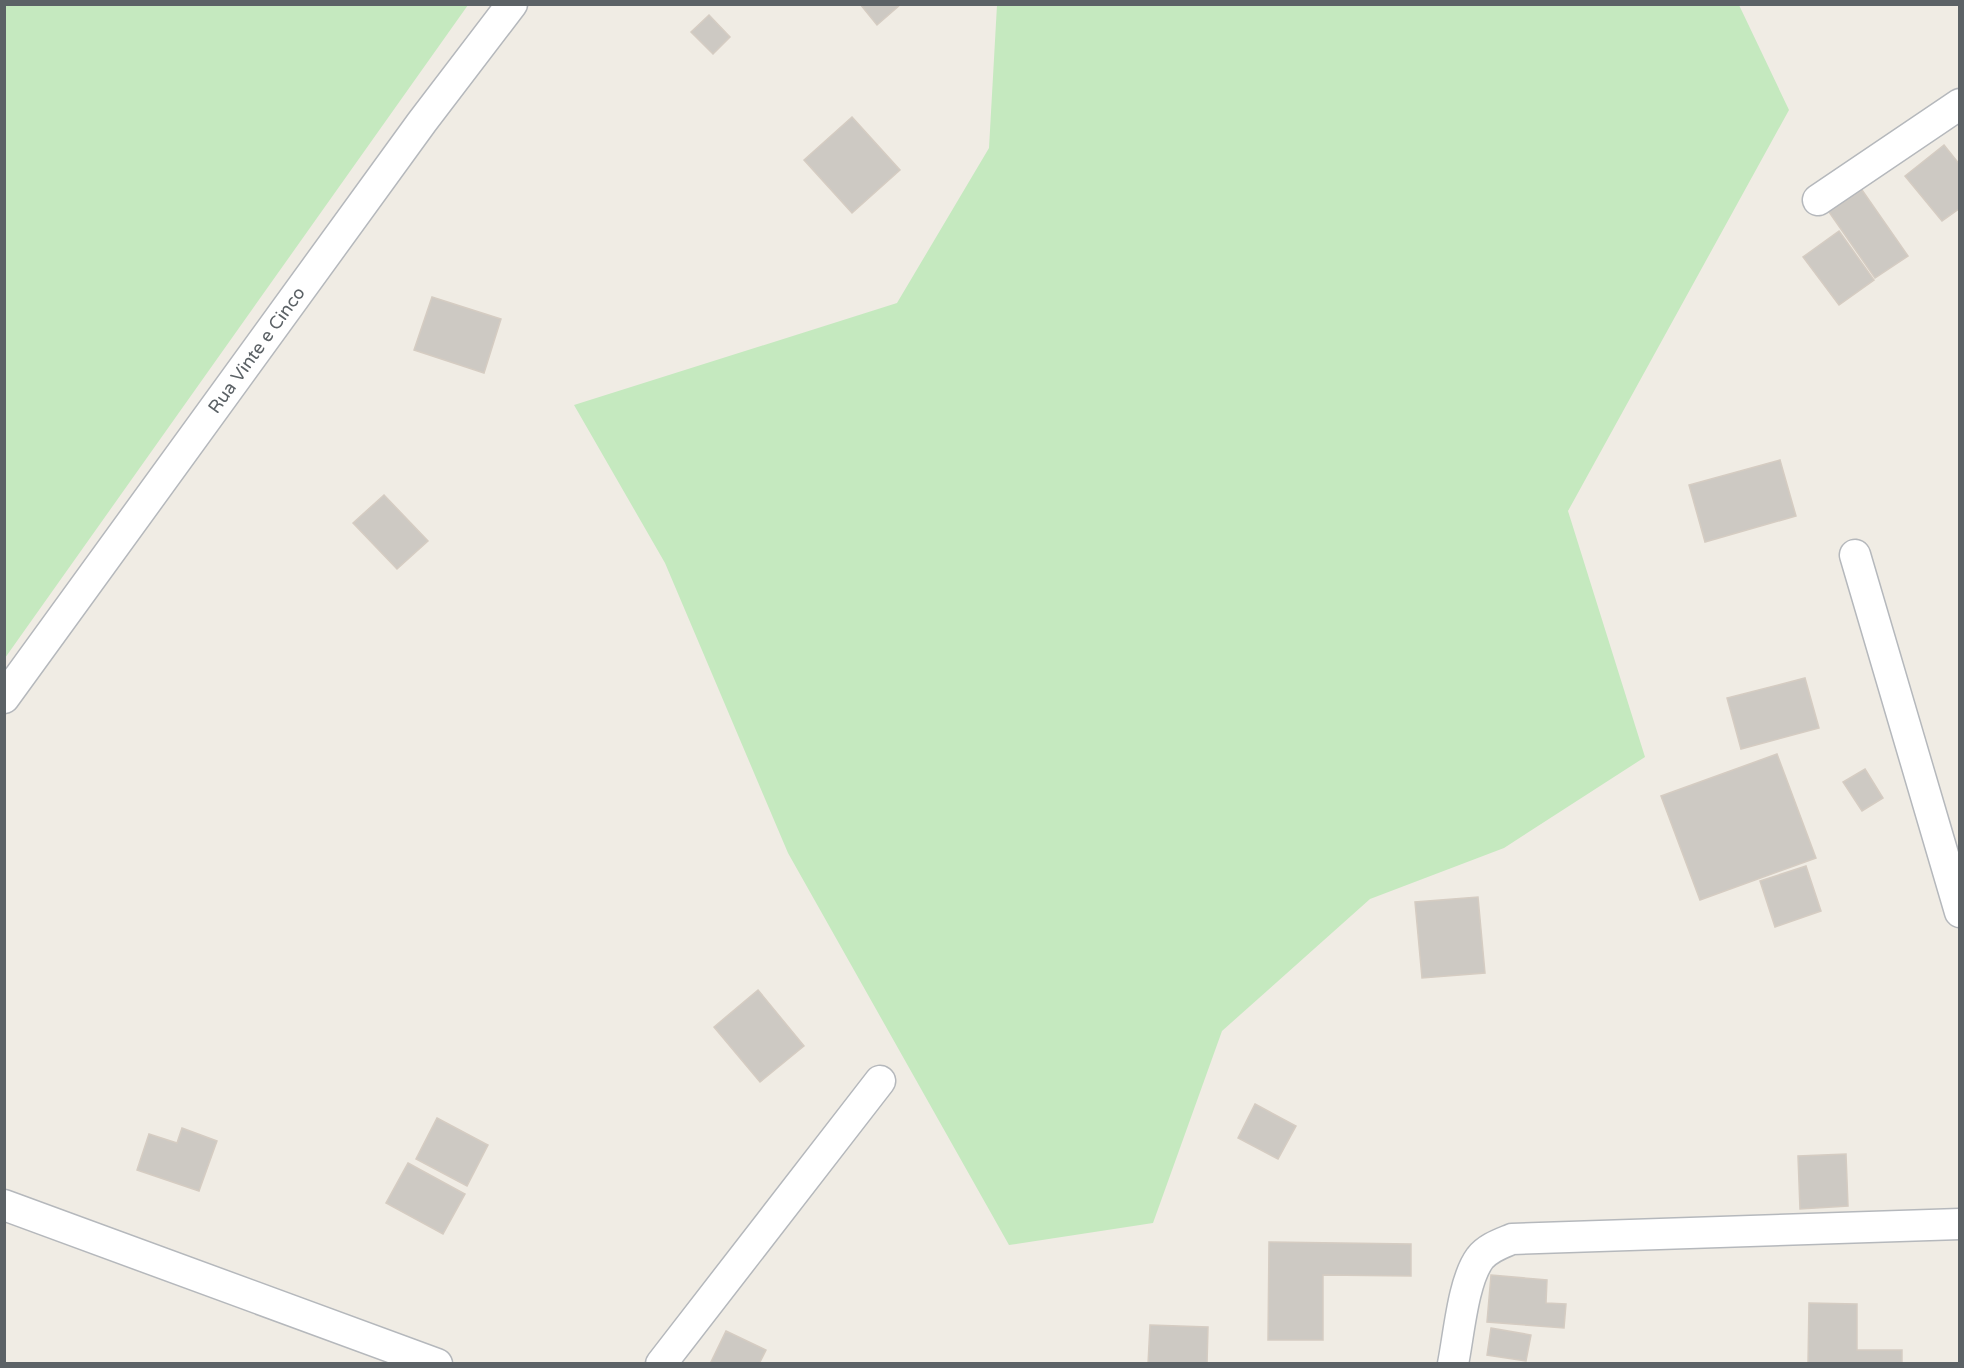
<svg xmlns="http://www.w3.org/2000/svg" width="1964" height="1368" viewBox="0 0 1964 1368" font-family="'Varela Round',sans-serif">
  <style>
    .green { fill: #c5e9bf }
    .building { fill: #cdc9c3; stroke: #d5ccc2; stroke-width: 1.5 }
    .lines { fill: none; stroke-linecap: round; stroke-linejoin: round }
    .street-casing { stroke: #b5b8bc; stroke-width: 33 }
    .street { stroke: #fff; stroke-width: 30 }
    .labels { text-anchor: middle; dominant-baseline: central; stroke-width: 4.5; stroke-linejoin: round; paint-order: stroke }
    .street-label { font-size: 18px; fill: #5c6266; stroke: #fff }
  </style>
  <rect width="100%" height="100%" fill="#f0ece4"/>
  <path class="green" d="M5,4L468,5L5,658L4,5Z
    M997,5H1739L1789,110L1568,511L1645,757L1504,848L1370,899L1222,1031L1153,1223L1009,1245L788,853L665,563L574,405L897,303L989,148Z"/>
  <path class="building" d="M860,4H901L877,25Z
    M709,15L730,37L713,54L691,32Z
    M852,117L900,170L852,213L804,160Z
    M1944,145L1960,165V208L1942,221L1905,176Z
    M1862,190L1908,256L1875,278L1829,212Z
    M1839,231L1874,280L1839,305L1803,257Z
    M432,297L501,319L484,373L414,350Z
    M1780,460L1796,516L1705,542L1689,485Z
    M384,495L428,541L397,569L353,523Z
    M1805,678L1819,728L1741,749L1727,698Z
    M1777,754L1816,858L1700,900L1661,796Z
    M1865,769L1883,798L1862,811L1843,782Z
    M1806,866L1821,911L1775,927L1760,881Z
    M1478,897L1485,973L1422,978L1415,902Z
    M758,990L804,1046L760,1082L714,1027Z
    M1255,1104L1296,1126L1278,1159L1238,1138Z
    M437,1118L488,1145L467,1186L416,1159Z
    M182,1128L217,1141L199,1191L137,1170L149,1134L177,1143Z
    M1846,1154L1848,1206L1800,1209L1798,1156Z
    M408,1163L465,1194L443,1234L386,1203Z
    M1269,1242L1411,1244V1276L1323,1275V1340H1268Z
    M1491,1275L1547,1280L1546,1303L1566,1304L1564,1328L1487,1322Z
    M1809,1303L1857,1304V1350H1902V1364H1808Z
    M1150,1325L1208,1327L1207,1364H1148Z
    M1491,1328L1531,1335L1526,1361L1487,1355Z
    M726,1331L766,1350L759,1364H710Z"/>
  <g class="lines">
    <defs>
      <g id="street">
        <path d="M1818,200L1960,104"/>
        <path d="M1855,555L1960,912"/>
        <path id="s1" d="M4,698L422,122L512,4"/>
        <path d="M4,1205L437,1364"/>
        <path d="M661,1364L880,1081"/>
        <path d="M1453,1364C1459,1334 1463,1281 1480,1258C1488,1248 1500,1244 1512,1239L1960,1224"/>
      </g>
    </defs>
    <use href="#street" class="street-casing"/>
    <use href="#street" class="street"/>
  </g>
  <g class="labels">
    <g class="street-label">
      <text stroke="none"><textPath href="#s1" startOffset="430">Rua Vinte e Cinco</textPath></text>
    </g>
  </g>
  <rect width="1964" height="1368" fill="none" stroke="#5c6266" stroke-width="12"/>
</svg>
